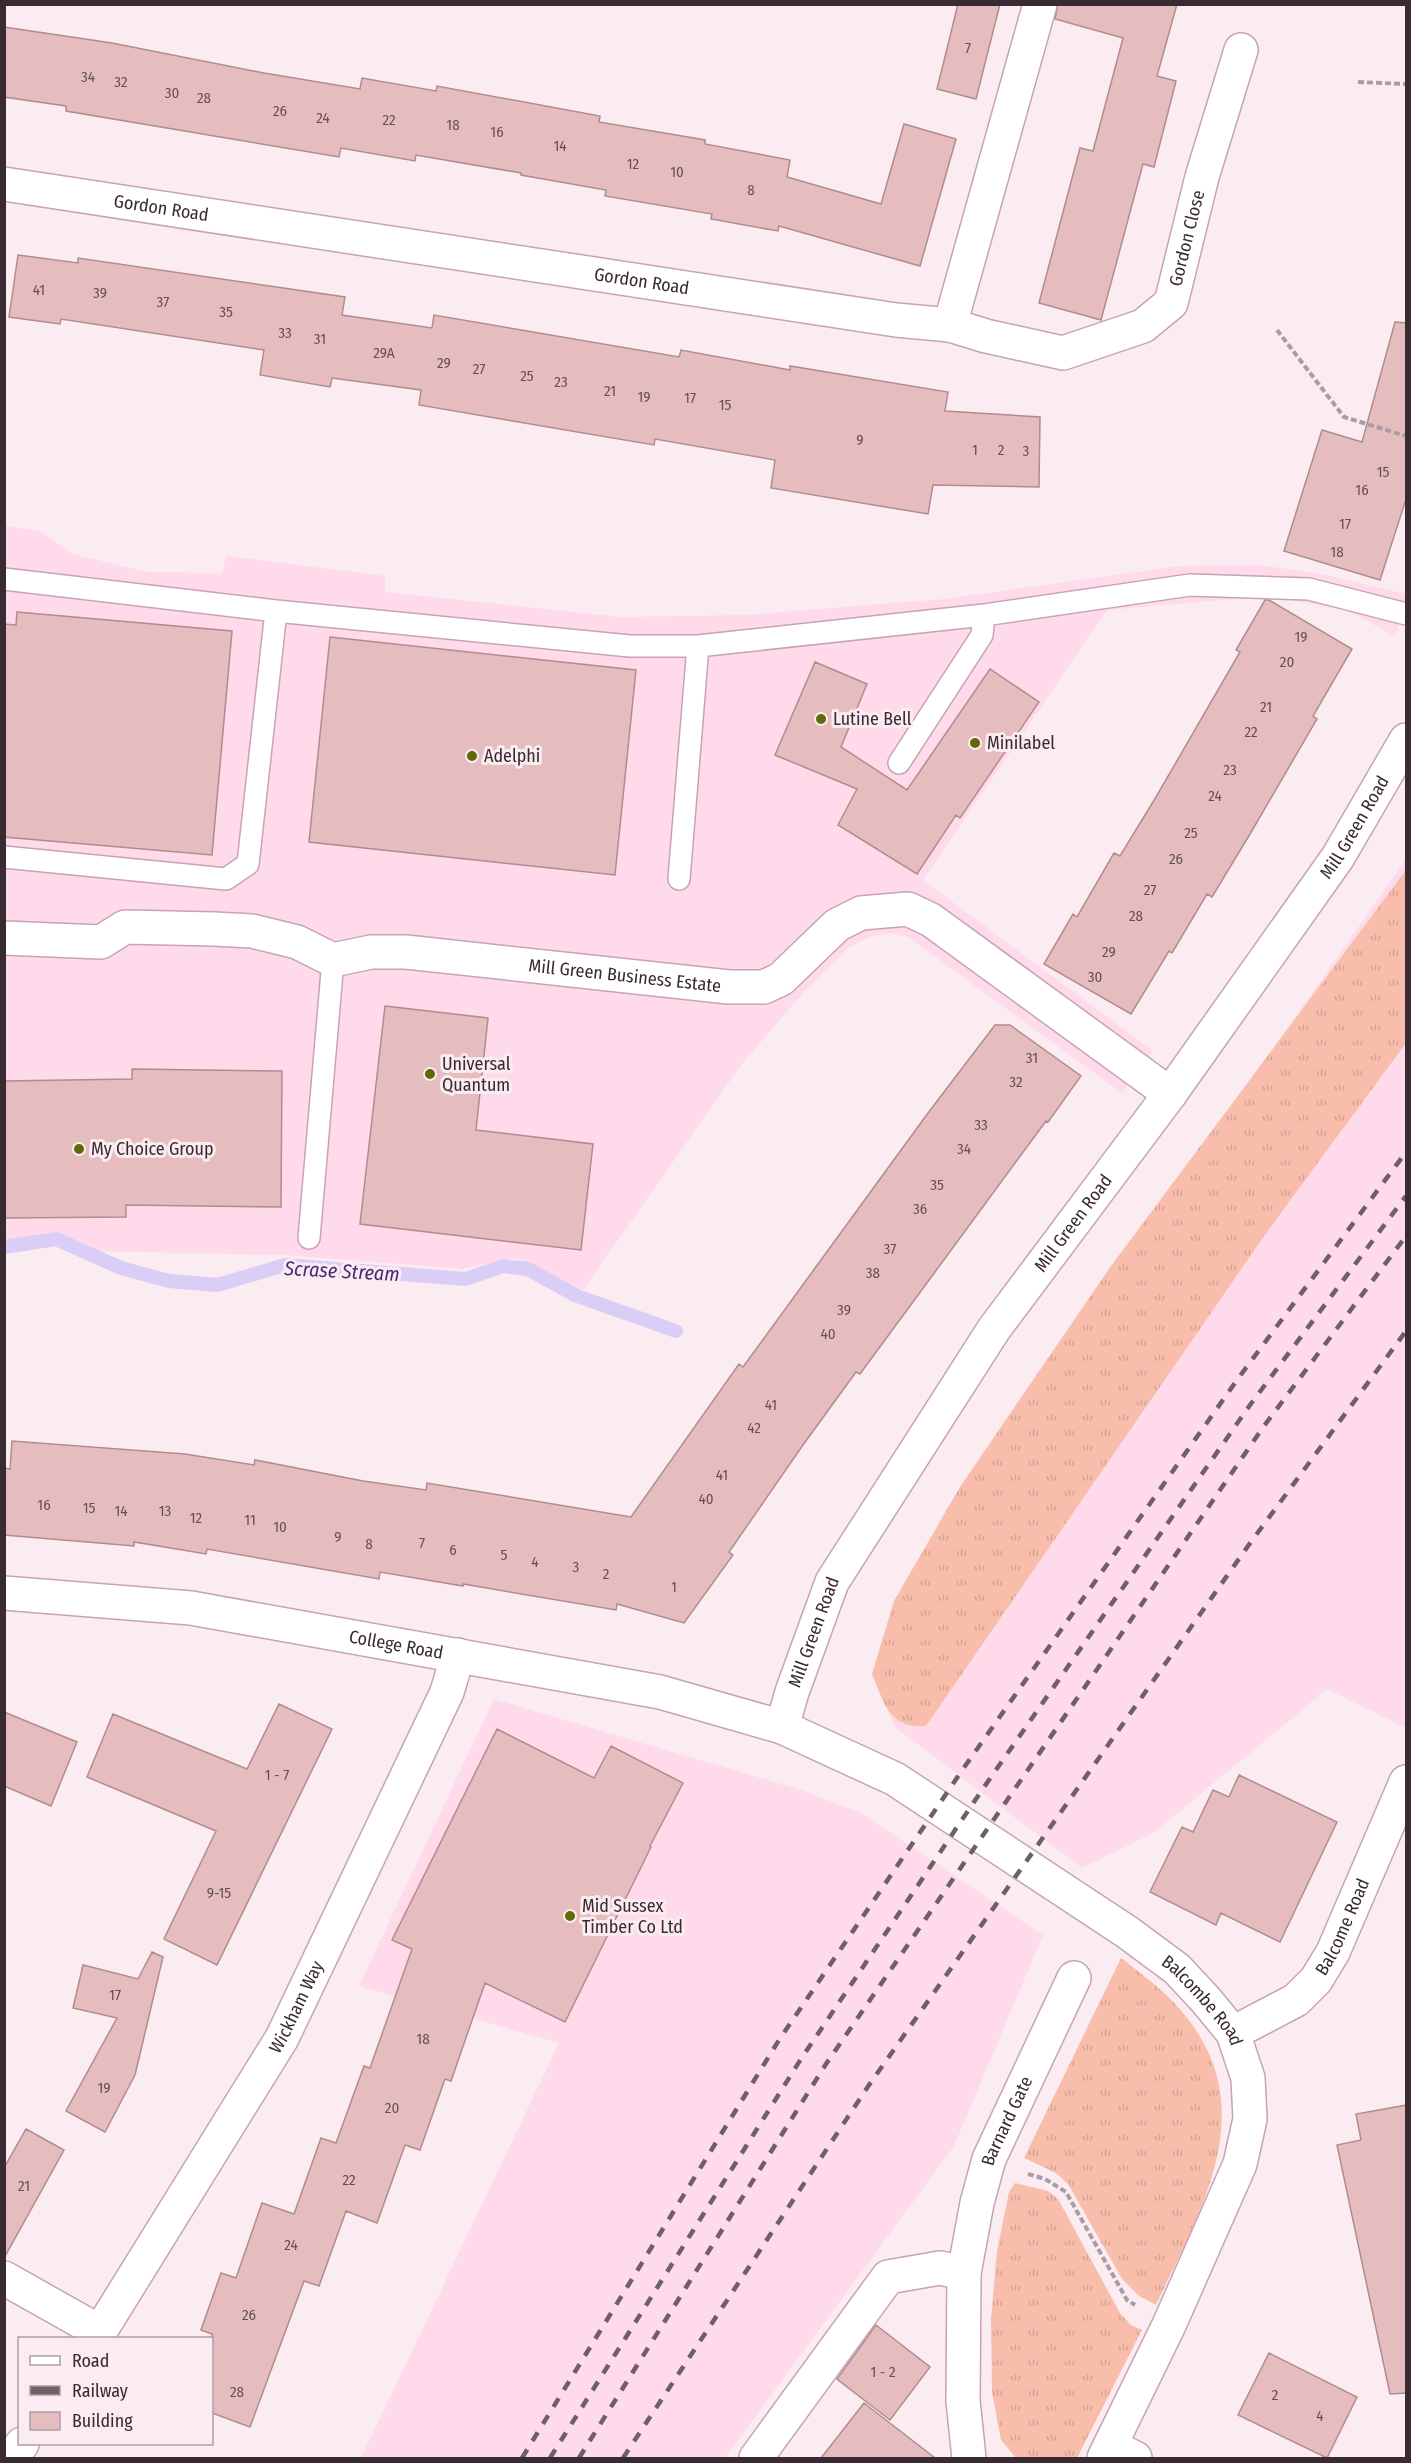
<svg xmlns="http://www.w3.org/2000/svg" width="1411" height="2463" viewBox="0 0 1411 2463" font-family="'Fira Sans Condensed',sans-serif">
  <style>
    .built { fill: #fedaea }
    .grass { fill: url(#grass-tufts) }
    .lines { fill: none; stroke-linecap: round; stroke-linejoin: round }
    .stream { stroke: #dacef6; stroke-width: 14 }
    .building { fill: #e6bdbf; stroke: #b18b8d; stroke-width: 1.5 }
    .service-casing { stroke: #c7a3b4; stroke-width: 24 }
    .minor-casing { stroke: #c7a3b4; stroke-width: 36 }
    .tertiary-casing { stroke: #c7a3b4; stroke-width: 36 }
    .path { stroke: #aa9ca2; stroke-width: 4; stroke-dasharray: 6 3; stroke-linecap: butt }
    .service { stroke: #fff; stroke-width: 21 }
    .minor { stroke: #fff; stroke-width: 33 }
    .tertiary { stroke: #fff; stroke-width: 33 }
    .rail { stroke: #6e6066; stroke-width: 4.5; stroke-dasharray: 10 10; stroke-linecap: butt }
    .poi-dot { fill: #606809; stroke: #fbecf2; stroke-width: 2 }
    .labels { text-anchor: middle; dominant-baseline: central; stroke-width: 6; stroke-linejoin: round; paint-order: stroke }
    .number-label { font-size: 15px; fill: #645054 }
    .street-label { font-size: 18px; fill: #392b31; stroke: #fbecf2 }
    .poi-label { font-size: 18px; fill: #392b31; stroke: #fbecf2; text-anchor: start }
    .water-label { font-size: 20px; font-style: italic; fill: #482974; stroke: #fbecf2 }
  </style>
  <defs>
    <pattern id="grass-tufts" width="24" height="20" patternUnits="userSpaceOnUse" patternTransform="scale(1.5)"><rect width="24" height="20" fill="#f8beab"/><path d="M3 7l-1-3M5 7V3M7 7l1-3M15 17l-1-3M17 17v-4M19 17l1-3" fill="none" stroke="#d5a394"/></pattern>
  </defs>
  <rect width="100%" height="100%" fill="#fbecf2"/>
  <path class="built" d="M5,526L40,531L72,554L147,572L222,573L226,556L385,576V592L620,617L744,615L945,599L1179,566L1260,565L1326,575L1406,594V600L1395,636L1346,610L1268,596L1107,610L923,880L1153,1051L1122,1093L908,937L890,933L869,937L848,948L803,993L741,1065L583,1290L516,1258L462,1269L283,1255L90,1251L57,1232L5,1240Z
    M1406,859V1728L1327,1689L1155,1832L1082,1868L895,1727L872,1674L894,1601L960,1487L1111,1266L1268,1056Z
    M494,1699L798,1789L861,1813L1043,1935L954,2146L725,2458H361L559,2043L359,1986Z"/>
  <path class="grass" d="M1406,870V1043L1264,1236L926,1726C888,1729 884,1702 872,1674L894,1601L960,1487L1111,1266Z
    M1121,1958C1150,1980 1180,2003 1199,2035C1255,2125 1195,2221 1156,2305L1139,2296L1122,2279L1068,2184L1056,2173L1024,2158Z
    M1015,2183L1048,2191L1058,2199L1120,2313L1131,2325L1142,2330L1077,2458H1016L1001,2440L992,2392L991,2319L997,2251L1009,2192Z"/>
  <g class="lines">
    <path class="stream" d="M4,1247L56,1239L121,1268L169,1281L217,1285L285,1265L466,1279L503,1266L528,1269L577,1296L676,1331"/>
  </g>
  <path class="building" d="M958,4H1000L976,99L937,89Z
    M1058,4H1177L1157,76L1176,81L1154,167L1143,164L1101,320L1039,303L1080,148L1093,151L1123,38L1055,19Z
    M4,27L112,43L264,73L360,89L362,78L436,91L437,86L600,116L599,122L705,140V144L790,160L787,177L881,204L904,124L956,139L920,266L779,226L778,231L711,219L712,214L605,196L606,190L521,175V173L416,155L415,161L341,148L339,157L66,111V106L4,97Z
    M18,255L78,263V258L345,297L342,315L432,328L434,315L679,357L681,350L790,370V366L948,392L945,411L1040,417L1039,487L933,485L928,514L771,488L775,460L655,439L654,445L419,405L421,390L332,378L330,387L260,375L264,350L61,319L60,324L9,317Z
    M1395,322L1407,323V496L1380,580L1284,551L1322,430L1362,442Z
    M1265,600H1269L1352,649L1313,716L1317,719L1250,834L1212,897L1207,894L1172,953L1169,951L1131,1014L1044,964L1073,914L1077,917L1114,853L1120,856L1156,797L1240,652L1236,650Z
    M17,612L232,631L212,855L4,837V624L16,625Z
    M330,637L636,670L615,875L309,842Z
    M815,662L867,684L841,747L907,790L990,669L1039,702L960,818L956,815L917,874L838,825L857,789L775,755Z
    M385,1006L488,1018L476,1130L593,1144L581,1250L360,1224Z
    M995,1025H1010L1081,1076L1048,1122L1046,1121L860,1374L856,1372L803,1445L729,1552L733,1555L684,1623L617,1604L616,1610L463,1584V1586L380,1572L379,1579L207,1549L206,1554L134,1542V1546L4,1535V1468L10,1469L12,1441L185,1454L254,1465L255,1460L363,1481L426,1490L427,1483L631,1517L739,1364L743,1367L928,1113Z
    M132,1069L282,1071L281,1207L126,1205V1217L4,1218V1081L132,1079Z
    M279,1704L332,1729L217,1965L164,1939L216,1831L87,1777L113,1714L247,1769Z
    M4,1712L77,1742L51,1806L4,1786Z
    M497,1729L594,1778L611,1746L683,1783L650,1846L651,1847L565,2022L485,1983L451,2081L445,2079L420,2150L405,2145L377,2223L346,2211L319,2286L304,2281L250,2427L212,2413V2334L201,2330L221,2273L236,2278L262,2203L294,2214L321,2138L336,2143L364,2066L370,2068L412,1949L392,1940Z
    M1239,1775L1337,1822L1280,1942L1221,1913L1216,1925L1150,1892L1182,1827L1193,1832L1213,1790L1229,1797Z
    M152,1952L163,1957L135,2075L105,2132L66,2111L117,2018L73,2008L83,1965L138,1979Z
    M1407,2105V2393L1390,2394L1337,2145L1361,2140L1356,2114Z
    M26,2129L64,2150L4,2258V2168Z
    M876,2325L930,2367L890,2420L837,2379Z
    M1269,2353L1357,2397L1327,2458L1238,2415Z
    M864,2403L935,2458H821Z"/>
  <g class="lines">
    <defs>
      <path id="service" d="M4,579L276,611L630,646H698L984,615L1190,585L1309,589L1406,614
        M899,763L982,635L984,615
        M4,857L226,879L248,864L276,611
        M679,879L698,646
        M309,1238L333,960"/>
      <g id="minor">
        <path id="s1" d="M4,184L896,320L950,325L1040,4"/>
        <path id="s2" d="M950,325L986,336L1063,353L1143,326L1171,303L1202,177L1241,50"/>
        <path id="s3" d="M4,938L101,942L125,927L214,929L252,931L297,942L333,960L371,952H406L729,987H764L781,979L837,925L861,913L908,909L931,920L1170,1094"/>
        <path id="s4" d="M1233,2033L1296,2000L1316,1980L1333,1952L1406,1782"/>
        <path d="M4,2278L100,2332"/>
        <path id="s5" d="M96,2338L282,2038L447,1692L458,1655"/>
        <path d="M1110,2446L1135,2458"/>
        <path d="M11,2458L22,2444"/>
        <path d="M756,2458L888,2277L940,2268L964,2273"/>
        <path id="s6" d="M969,2458L963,2401L964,2273L977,2203L989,2159L1074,1978"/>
      </g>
      <g id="tertiary">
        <path id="s7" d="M4,1593L191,1608L660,1692L782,1727L895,1779L1127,1932L1177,1969L1205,1999L1233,2033L1248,2078L1250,2119L1240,2164L1169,2325L1104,2458"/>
        <path id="s8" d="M782,1727L792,1692L832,1582L994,1329L1170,1094L1338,857L1406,740"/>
      </g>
    </defs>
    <use href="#service" class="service-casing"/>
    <use href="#minor" class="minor-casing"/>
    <use href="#tertiary" class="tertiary-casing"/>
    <path class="path" d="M1358,82L1406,84
      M1277,330L1344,417L1406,436
      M1028,2174L1045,2179L1066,2192L1127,2300L1135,2305"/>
    <use href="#service" class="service"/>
    <use href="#minor" class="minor"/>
    <use href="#tertiary" class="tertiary"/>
    <path class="rail" d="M522,2458L779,2040L963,1769L1237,1380L1406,1152
      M550,2458L801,2059L982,1790L1250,1405L1406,1196
      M579,2458L826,2064L1264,1426L1406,1236
      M623,2458L869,2085L1248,1546L1406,1331"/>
  </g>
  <g class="poi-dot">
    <circle cx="821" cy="719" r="6"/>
    <circle cx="975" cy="743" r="6"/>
    <circle cx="472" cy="756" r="6"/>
    <circle cx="430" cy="1074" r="6"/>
    <circle cx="79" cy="1149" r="6"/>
    <circle cx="570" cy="1916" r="6"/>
  </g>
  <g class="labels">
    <g class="number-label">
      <text x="968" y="48">7</text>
      <text x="88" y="77">34</text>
      <text x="121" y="82">32</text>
      <text x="172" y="93">30</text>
      <text x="204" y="98">28</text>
      <text x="280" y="111">26</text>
      <text x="323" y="118">24</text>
      <text x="389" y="120">22</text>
      <text x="453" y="125">18</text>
      <text x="497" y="132">16</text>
      <text x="560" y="146">14</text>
      <text x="633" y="164">12</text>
      <text x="677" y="172">10</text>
      <text x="751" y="190">8</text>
      <text x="39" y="290">41</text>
      <text x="100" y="293">39</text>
      <text x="163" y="302">37</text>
      <text x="226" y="312">35</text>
      <text x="285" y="333">33</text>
      <text x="320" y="339">31</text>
      <text x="384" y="353">29A</text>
      <text x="444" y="363">29</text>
      <text x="479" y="369">27</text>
      <text x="527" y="376">25</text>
      <text x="561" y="382">23</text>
      <text x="610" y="391">21</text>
      <text x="644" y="397">19</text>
      <text x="690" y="398">17</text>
      <text x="725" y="405">15</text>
      <text x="860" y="440">9</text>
      <text x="975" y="450">1</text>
      <text x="1001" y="450">2</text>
      <text x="1026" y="451">3</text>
      <text x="1383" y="472">15</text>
      <text x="1362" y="490">16</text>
      <text x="1345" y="524">17</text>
      <text x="1337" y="552">18</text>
      <text x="1301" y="637">19</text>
      <text x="1287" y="662">20</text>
      <text x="1266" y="707">21</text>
      <text x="1251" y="732">22</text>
      <text x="1230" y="770">23</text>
      <text x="1215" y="796">24</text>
      <text x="1191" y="833">25</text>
      <text x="1176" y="859">26</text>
      <text x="1150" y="890">27</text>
      <text x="1136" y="916">28</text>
      <text x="1109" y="952">29</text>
      <text x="1095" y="977">30</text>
      <text x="1032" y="1058">31</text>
      <text x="1016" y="1082">32</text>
      <text x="981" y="1125">33</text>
      <text x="964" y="1149">34</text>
      <text x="937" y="1185">35</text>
      <text x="920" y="1209">36</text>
      <text x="890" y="1249">37</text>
      <text x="873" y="1273">38</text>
      <text x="844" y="1310">39</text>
      <text x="828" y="1334">40</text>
      <text x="771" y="1405">41</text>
      <text x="754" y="1428">42</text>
      <text x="722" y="1475">41</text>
      <text x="706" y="1499">40</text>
      <text x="44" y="1505">16</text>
      <text x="89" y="1508">15</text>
      <text x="121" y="1511">14</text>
      <text x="165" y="1511">13</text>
      <text x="196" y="1518">12</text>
      <text x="250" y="1520">11</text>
      <text x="280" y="1527">10</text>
      <text x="338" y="1537">9</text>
      <text x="422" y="1543">7</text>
      <text x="369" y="1544">8</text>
      <text x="453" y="1550">6</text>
      <text x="504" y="1555">5</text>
      <text x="535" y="1562">4</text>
      <text x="576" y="1567">3</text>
      <text x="606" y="1574">2</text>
      <text x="674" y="1587">1</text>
      <text x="277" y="1775">1 - 7</text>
      <text x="219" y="1893">9-15</text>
      <text x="115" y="1995">17</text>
      <text x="423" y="2039">18</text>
      <text x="104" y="2088">19</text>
      <text x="392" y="2108">20</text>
      <text x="349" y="2180">22</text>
      <text x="24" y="2186">21</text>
      <text x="291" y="2245">24</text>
      <text x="249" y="2315">26</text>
      <text x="883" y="2372">1 - 2</text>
      <text x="237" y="2392">28</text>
      <text x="1275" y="2395">2</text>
      <text x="1320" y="2416">4</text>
    </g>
    <g class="street-label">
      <text stroke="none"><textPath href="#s1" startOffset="159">Gordon Road</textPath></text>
      <text stroke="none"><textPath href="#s2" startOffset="304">Gordon Close</textPath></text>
      <text stroke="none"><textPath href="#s1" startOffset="645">Gordon Road</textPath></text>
      <text stroke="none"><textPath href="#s8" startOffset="1072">Mill Green Road</textPath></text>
      <text stroke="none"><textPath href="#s3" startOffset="633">Mill Green Business Estate</textPath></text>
      <text stroke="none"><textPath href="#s8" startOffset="586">Mill Green Road</textPath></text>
      <text stroke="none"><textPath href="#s8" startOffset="100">Mill Green Road</textPath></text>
      <text stroke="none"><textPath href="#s7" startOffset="396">College Road</textPath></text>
      <text stroke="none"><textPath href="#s4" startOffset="159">Balcome Road</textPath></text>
      <text stroke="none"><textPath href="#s7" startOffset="1296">Balcombe Road</textPath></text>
      <text stroke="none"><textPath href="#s5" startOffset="387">Wickham Way</textPath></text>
      <text stroke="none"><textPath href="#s6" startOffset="344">Barnard Gate</textPath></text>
    </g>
    <g class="poi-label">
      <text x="833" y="719">Lutine Bell</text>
      <text x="987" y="743">Minilabel</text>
      <text x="484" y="756">Adelphi</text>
      <text x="442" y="1064">Universal<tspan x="442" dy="21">Quantum</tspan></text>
      <text x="91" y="1149">My Choice Group</text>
      <text x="582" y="1906">Mid Sussex<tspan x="582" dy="21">Timber Co Ltd</tspan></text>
    </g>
    <g class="water-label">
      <text transform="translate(342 1271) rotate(3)">Scrase Stream</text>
    </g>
  </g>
  <rect width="1411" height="2463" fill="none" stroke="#392b31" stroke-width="12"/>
  <rect x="18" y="2337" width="195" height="108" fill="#fbecf2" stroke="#ad9fa5" stroke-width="1.5"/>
  <rect x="30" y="2356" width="30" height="9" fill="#ffffff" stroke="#ad9fa5" stroke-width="1.5"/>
  <text x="72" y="2367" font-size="18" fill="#392b31">Road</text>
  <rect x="30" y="2386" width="30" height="9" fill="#6e6066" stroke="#ad9fa5" stroke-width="1.5"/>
  <text x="72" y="2397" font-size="18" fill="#392b31">Railway</text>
  <rect x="30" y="2412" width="30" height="18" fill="#e6bdbf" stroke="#ad9fa5" stroke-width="1.5"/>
  <text x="72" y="2427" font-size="18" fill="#392b31">Building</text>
</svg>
